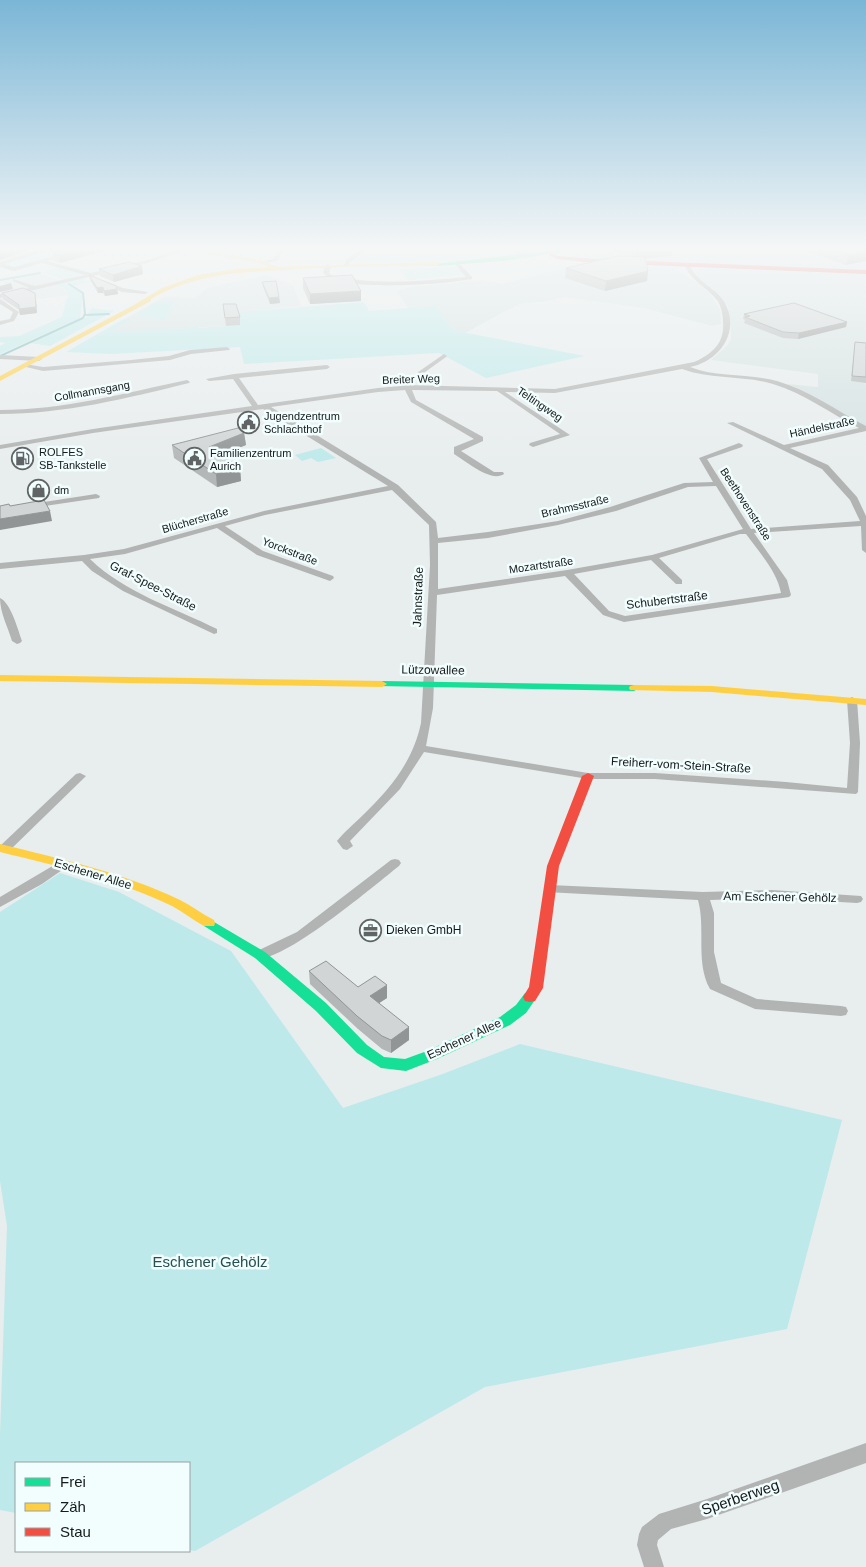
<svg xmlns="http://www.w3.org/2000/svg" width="866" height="1567" viewBox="0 0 866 1567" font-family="Helvetica,sans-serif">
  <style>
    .built { fill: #d5e2e2 }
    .green { fill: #bde9ea }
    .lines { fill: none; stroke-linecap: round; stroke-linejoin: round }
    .stream { stroke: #77babb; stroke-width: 2 }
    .street { fill: #b2b4b4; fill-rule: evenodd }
    .fast { fill: #16e098; fill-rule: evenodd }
    .slow { fill: #ffcf43; fill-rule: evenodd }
    .jam { fill: #f24e42; fill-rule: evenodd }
    .wall { fill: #b4b7b7 }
    .shaded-wall { fill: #929595 }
    .building { fill: #d1d5d5; stroke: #929595 }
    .labels { text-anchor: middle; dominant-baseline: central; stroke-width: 5; stroke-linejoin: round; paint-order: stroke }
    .far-street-label { font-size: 11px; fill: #161a1a; stroke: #f2fdfd }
    .far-poi-label { font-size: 11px; fill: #161a1a; stroke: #f2fdfd; text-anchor: start }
    .street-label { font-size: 12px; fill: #161a1a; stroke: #f2fdfd }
    .poi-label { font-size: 12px; fill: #161a1a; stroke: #f2fdfd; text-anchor: start }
    .near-park-label { font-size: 15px; fill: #265051; stroke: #f2fdfd }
    .near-street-label { font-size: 15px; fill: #161a1a; stroke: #f2fdfd }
  </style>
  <rect width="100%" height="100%" fill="#e8eded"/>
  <path class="built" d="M370,249H476L485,258L442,262L353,263L351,261Z
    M595,249H866V272L618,262L568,255Z
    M582,264L673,268L701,285L710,294L720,310L721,324L712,326L644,308L564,297L548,301L519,304L465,333L451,330L435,306L408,308L397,291L411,287L482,280L502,284Z
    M701,268L866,274V427L788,384L818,387V374L711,360L727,346L731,339V329L728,307L720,296L693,273Z
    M41,273L62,282L53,285L63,288L69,295L0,304V290L11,287L0,280Z
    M266,275L293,285L301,306L237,312L240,325L100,333L164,297L195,298L207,288Z"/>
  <path class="green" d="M49,249H79L14,267L2,264Z
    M60,267L87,274L63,280L43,272Z
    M449,267H456L466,274L408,280L399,269Z
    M82,278L91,282L73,286L83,294L80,318L0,354V346L6,343L0,342V337L19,336L62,317L66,300L69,295L64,288L53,285Z
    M155,302H174L165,320L138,316V314Z
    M364,302L369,311L435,306L452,330L585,356L486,378L439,353L244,364L240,347L111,354L66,352L124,319L130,320L109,332L188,328L196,327V324L198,323L215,322L197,324L198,328L240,325L237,312Z
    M91,308L114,311L50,346L30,343L87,317Z
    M321,448L336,458L318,462L311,458L302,461L295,455Z
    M60,873L119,892L231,951L343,1108L440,1075L520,1044L842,1120L787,1329L485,1387L195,1551L189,1550V1463H16V1513L0,1510V1436L7,1226L0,1181V912Z"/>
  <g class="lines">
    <path class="stream" d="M0,280L40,273
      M84,315L109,314
      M0,356L83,318L85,314L83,293L69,284"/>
    <path class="street" d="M40,249H53L70,253V255L47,261L91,273L144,261L180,249H188L148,263L0,298V294L29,288L13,281V279L35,286L85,275L42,263L14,271L0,267V262ZM46,251L62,254L14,267L4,264Z
      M279,249H284L277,261L265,263V261L273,259Z
      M362,249H368L351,261L347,267H343L347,259Z
      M511,249H516L525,256L520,257Z
      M457,261L472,277V279C445,284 341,293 323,273L325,266L328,264L331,266L329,273L331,275C375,286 421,281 466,277L454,263Z
      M688,264C692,267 693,273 697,276C705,285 716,290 723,300C742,329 721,361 690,367C718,378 748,373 777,381C809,390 837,411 866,426V431L790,448L828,465L857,497L866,516V553L862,550L861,526L754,533L787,580L791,595L789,597L624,622L603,615L565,576L437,595L433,708L426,746L588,773H655L786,782L847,788L850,743L847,700L852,697L857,700L860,743L858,792L856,794L655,779H588L424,752L400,789L350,841L353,846L347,850L343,849L337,841C344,832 354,824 362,816C389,790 413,762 421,723L430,565L429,525L392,490L265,515L225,526L263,551L333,576L334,578L330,581L257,555L217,528L125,554L90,559C125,593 175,608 217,629V633L214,634L123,591L92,571L82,561L0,569V563L84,555L124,549L264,511L388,486L263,409L93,433L0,449V445L93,429L252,406L233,379L209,381L206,379L234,374L327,365L330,367L327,369L239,378L258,405L378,388L401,386V384L444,354L447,356L446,357L407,385L555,389L694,362C712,354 725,343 723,322C723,314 721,306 717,300C707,287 692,282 685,266ZM682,369C712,380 743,375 773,384C804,393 831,414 859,428L784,445L733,422L727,423L822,469L850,500L860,521L751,529L707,459L742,447L743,445L739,443L699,458L713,482L684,483L610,507L558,521L488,532L438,538L436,522L398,485L271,407L378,392L405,390L411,402L474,439L454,447V454C466,461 491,483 504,474L503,472H494L461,451L483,441V437L416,400L412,390L497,391L560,434L530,443L529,445L533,447L570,435L505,392L555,393ZM716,486L743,529L652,555L567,570L438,589V543L488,538L558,525L616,511L688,487ZM740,534H746C759,552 777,571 781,593L625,616L609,611L574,574L651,560L676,584H682V580L659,558Z
      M103,280L123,288L148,292L145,294L122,292L101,283Z
      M0,299L19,312L14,321L0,325V321L10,319L13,312L0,304Z
      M227,347L230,349L229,350L191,354L170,360L43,371L22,366L25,364L43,367L131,360L169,356L190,350Z
      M0,355L39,357L42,359L39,361L0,359Z
      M187,380L190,382L189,383C128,398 64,414 0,414V410C63,410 125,393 187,380Z
      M96,494L100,496L99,498L31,508L27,506L31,504Z
      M0,598C11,603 18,630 22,641L20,643L17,644L12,641C8,627 0,613 0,598Z
      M80,773L86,776L84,778L8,852H0V846L76,774Z
      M395,859L399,860L401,863L399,866C376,884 280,966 255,958L253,955L255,952L297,932L391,860Z
      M61,861L67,865L65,868L42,884L0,907V897Z
      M550,885L703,892L772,890L861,896L863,899L861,902L857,903L772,898L710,900L714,913V952L721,983L757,999L841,1006L846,1007L848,1011L846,1015L841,1016L755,1009L710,989C695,962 706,929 698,900L546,892L544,889L546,886Z
      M866,1443V1463L707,1519L671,1529L658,1540L657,1545L664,1567H644L637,1545L639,1534L642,1527L659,1514L707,1499Z"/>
    <path class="fast" d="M567,249H582L503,261L437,266L434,264Z
      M382,681L634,685L639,688L634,691L378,686L377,684L378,682Z
      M209,919L265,952L326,1003L367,1045L384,1057L405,1059L427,1051L500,1017L516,1005L525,993L530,992L535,993L537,997L526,1013L510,1025L437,1059L406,1071L381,1068L357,1053L316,1011L255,958L204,926L203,923L204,920Z"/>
    <path class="slow" d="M184,249H196L260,260L277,267L437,262L440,264L437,266C386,266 335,266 284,270C237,272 192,275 151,299V301L0,381V376L134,305L162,288L198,275L235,269L269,267L259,263Z
      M0,675L382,681L387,684L382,687L0,681Z
      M634,685L712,686L866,699V705L712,692L630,690L629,688L630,686Z
      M0,844C61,859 124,873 180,900C192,906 202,914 214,920L215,923L214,926H204C193,920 183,912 172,906C118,880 58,866 0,852Z"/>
    <path class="jam" d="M550,252L559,256L595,259L866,270V274L595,263L558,259L548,255Z
      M588,773L594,776L559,866L543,988L535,1001L530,1002L525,1001L523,997L529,987L547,866L582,776Z"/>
  </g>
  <path class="wall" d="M60,249H110L60,263L54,261L53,254L64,251Z
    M610,249H672V256L645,258L648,271L647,281L605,291L565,278L566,268L629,257L610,250Z
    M801,249H866L846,265Z
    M99,269L143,274L114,282L100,276Z
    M89,275L117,289L118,294L105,296L103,293H98L90,280Z
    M303,278L361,291V301L310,304L303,288Z
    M262,282L279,297L280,303L270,304L263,287Z
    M2,293L36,299L37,313L20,315L19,310L3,299Z
    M223,304L240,317V325L226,326Z
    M744,314L847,322L846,327L798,339L783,338L744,323L745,320L743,319Z
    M855,342L866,343V383L851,381Z
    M244,433L246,445L221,455L240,468L241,481L217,487L174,458L172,445Z
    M309,971L358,987L387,998L379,1003L409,1040L391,1053L382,1049L358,1029L310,984Z"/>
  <path class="shaded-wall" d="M9,249H33L0,260V252Z
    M82,249H110L60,263L59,255Z
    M650,249H672V256L636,259L637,250Z
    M866,252V261L846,265L848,255Z
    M142,266L143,274L114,282L113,275Z
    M648,271L647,281L605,291L606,281Z
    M11,283L13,289L0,292V286Z
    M103,287V293H98L97,288Z
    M117,289L118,294L105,296L104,291Z
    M361,291V301L310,304V294Z
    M35,293L37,313L20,315L19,309Z
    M279,297L280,303L270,304L269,298Z
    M847,322L846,327L798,339L799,333Z
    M244,433L246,445L211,459L209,447Z
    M240,468L241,481L217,487L216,474Z
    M50,511L52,521L0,530V519Z
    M387,985V998L370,1009V996Z
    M409,1027V1040L391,1053V1040Z"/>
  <path class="building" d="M0,249H9L0,252Z
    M69,249H82L59,255L53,254Z
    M633,249H650L637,250Z
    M830,249H866V252L848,255Z
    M617,256L645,257L648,271L606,281L566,268Z
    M129,262L142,266L113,275L99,269Z
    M89,275L116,286L117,289L104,291L103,287L97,288Z
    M352,275L361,291L310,294L303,278Z
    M276,281L279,297L269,298L262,282Z
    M23,288L35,293L36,307L19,309V305L2,293Z
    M794,303L847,322L799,333L783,332L745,317L750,316L744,314Z
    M223,304H236L240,317L225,318Z
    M855,342L866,343V377L852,376Z
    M242,427L244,433L209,447L240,468L216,474L172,445Z
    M44,500L50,511L0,519V506L9,504L10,506Z
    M326,961L358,987L375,976L387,985L370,996L409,1027L391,1040L382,1036L357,1016L309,971Z"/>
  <linearGradient id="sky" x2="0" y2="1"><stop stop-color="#7bb6d6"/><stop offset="0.53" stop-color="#f5f7f7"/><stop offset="1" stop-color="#f5f7f7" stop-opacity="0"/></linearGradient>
  <rect width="866" height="469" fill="url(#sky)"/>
  <defs>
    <symbol id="civic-ring" viewBox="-11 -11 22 22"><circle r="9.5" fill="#f2fdfd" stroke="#606464" stroke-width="1.5"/><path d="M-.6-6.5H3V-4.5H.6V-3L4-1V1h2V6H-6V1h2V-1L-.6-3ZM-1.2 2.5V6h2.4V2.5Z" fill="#606464"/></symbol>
    <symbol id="fuel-ring" viewBox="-11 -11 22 22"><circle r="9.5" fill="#f2fdfd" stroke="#606464" stroke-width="1.5"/><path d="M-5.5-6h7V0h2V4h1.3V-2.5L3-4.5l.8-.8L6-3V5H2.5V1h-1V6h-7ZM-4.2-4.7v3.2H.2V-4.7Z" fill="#606464"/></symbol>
    <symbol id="shop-ring" viewBox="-11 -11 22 22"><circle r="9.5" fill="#f2fdfd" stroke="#606464" stroke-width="1.5"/><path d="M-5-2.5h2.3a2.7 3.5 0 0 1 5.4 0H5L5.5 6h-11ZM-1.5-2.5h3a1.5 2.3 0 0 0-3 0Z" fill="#606464"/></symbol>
    <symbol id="office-ring" viewBox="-11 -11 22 22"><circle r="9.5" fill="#f2fdfd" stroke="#606464" stroke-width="1.5"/><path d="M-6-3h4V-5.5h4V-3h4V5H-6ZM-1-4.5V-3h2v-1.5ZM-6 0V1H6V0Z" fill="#606464"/></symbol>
  </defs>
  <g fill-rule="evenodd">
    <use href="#civic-ring" x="236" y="410" width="25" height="25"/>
    <use href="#fuel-ring" x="10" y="446" width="25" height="25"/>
    <use href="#civic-ring" x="182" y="446" width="25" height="25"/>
    <use href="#shop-ring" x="26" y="478" width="25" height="25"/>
    <use href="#office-ring" x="358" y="918" width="25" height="25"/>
  </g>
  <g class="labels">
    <g class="far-street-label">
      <text transform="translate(411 379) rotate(-2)">Breiter Weg</text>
      <text transform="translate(92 391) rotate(-10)">Collmannsgang</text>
      <text transform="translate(540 404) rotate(34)">Teltingweg</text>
      <text transform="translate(822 427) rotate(-12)">Händelstraße</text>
      <text transform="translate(746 504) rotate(57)">Beethovenstraße</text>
      <text transform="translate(575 506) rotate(-13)">Brahmsstraße</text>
      <text transform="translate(195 520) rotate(-16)">Blücherstraße</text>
      <text transform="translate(290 551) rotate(21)">Yorckstraße</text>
      <text transform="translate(541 565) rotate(-8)">Mozartstraße</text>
    </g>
    <g class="far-poi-label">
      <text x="264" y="416">Jugendzentrum<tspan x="264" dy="13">Schlachthof</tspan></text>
      <text x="39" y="452">ROLFES<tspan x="39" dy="13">SB-Tankstelle</tspan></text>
      <text x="210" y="453">Familienzentrum<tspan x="210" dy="13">Aurich</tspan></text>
      <text x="54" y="490">dm</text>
    </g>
    <g class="street-label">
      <text transform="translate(153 586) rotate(27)">Graf-Spee-Straße</text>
      <text transform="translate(418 597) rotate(-88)">Jahnstraße</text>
      <text transform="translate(667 600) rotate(-7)">Schubertstraße</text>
      <text transform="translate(433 670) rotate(1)">Lützowallee</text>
      <text transform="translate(681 765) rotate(3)">Freiherr-vom-Stein-Straße</text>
      <text transform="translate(93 874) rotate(17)">Eschener Allee</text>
      <text transform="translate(780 897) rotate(1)">Am Eschener Gehölz</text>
      <text transform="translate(464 1039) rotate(-25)">Eschener Allee</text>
    </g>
    <g class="poi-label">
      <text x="386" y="930">Dieken GmbH</text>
    </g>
    <g class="near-park-label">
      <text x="210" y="1261">Eschener Gehölz</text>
    </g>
    <g class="near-street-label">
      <text transform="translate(740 1497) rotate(-19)">Sperberweg</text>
    </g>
  </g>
  <rect x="15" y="1462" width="175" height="90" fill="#f2fdfd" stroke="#9aa2a2"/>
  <rect x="25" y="1478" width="25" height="8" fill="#16e098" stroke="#9aa2a2"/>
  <text x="60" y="1487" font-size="15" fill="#161a1a">Frei</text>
  <rect x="25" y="1503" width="25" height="8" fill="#ffcf43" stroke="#9aa2a2"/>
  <text x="60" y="1512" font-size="15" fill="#161a1a">Zäh</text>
  <rect x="25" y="1528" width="25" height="8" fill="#f24e42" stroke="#9aa2a2"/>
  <text x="60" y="1537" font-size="15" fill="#161a1a">Stau</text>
</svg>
